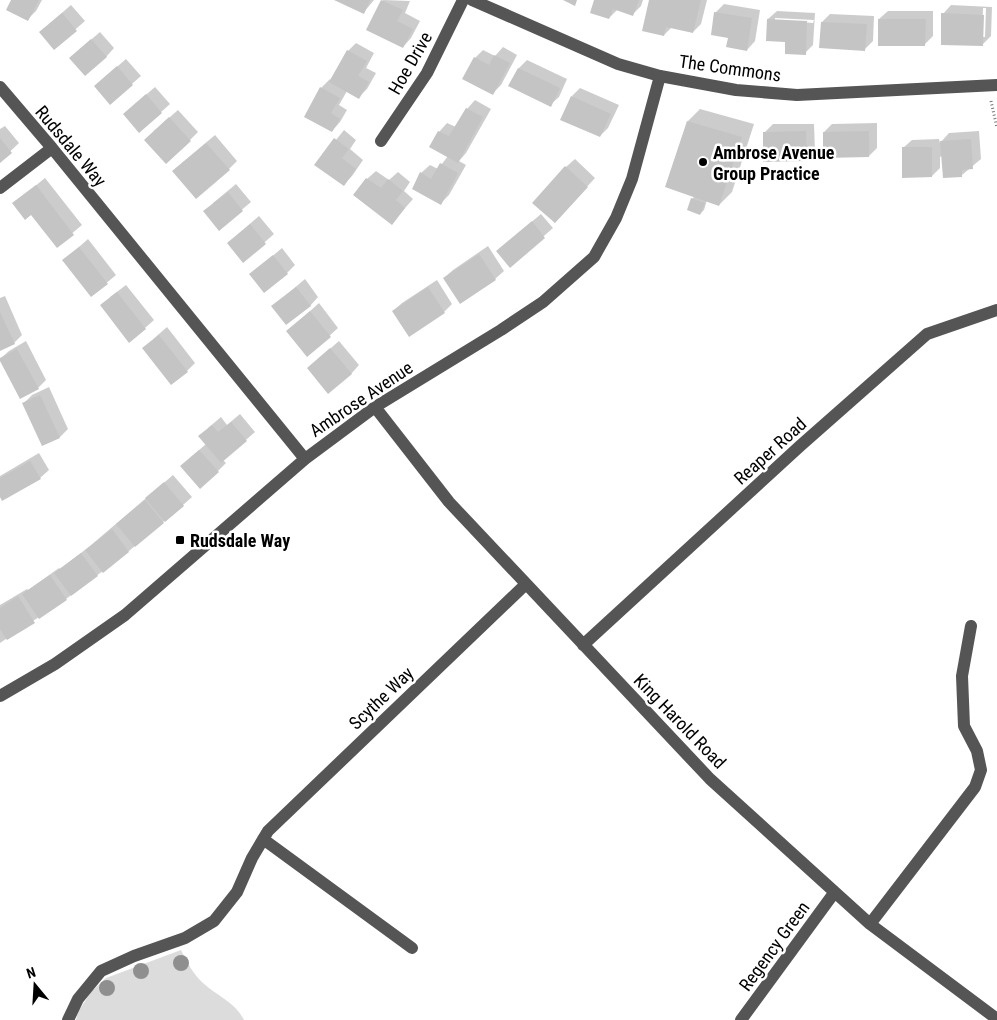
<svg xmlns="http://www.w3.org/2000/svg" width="997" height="1020" viewBox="0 0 997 1020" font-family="'Roboto Condensed',sans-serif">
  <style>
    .green { fill: #dcdcdc }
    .shadow { fill: #0003; fill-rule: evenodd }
    .building { fill: #c4c4c4 }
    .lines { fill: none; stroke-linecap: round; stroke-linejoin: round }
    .path { stroke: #777; stroke-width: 3; stroke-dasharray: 1 2.5; stroke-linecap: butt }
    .minor { stroke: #555; stroke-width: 12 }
    .tree { fill: #8f8f8f }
    .poi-dot { fill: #000; stroke: #fff; stroke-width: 2 }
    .labels { text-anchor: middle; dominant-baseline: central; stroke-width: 5; stroke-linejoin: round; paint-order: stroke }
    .street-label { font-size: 18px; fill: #000; stroke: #fff }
    .poi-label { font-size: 18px; font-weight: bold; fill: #000; stroke: #fff; text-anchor: start }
  </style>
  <rect width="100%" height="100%" fill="#fff"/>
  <path class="green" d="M181,950C187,962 193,974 203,983C216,995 236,1003 244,1020H76L78,1012L91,992L106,978Z"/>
  <path class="shadow" d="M12,0H42L36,11L28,19Z
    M337,0H374L364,12Z
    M383,0L410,1L405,13L420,21L411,38L403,47L368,29Z
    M595,0H643L641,6L633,14L618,9L609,18Z
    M650,0H707L701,24L693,32L672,27L664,35Z
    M724,4L760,10L755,41L747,50L729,36L715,13Z
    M71,5L85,21L54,48L49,24Z
    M951,5L992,7L991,36L983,44L943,14ZM983,8H986L985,37H982Z
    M777,11L815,13L813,45L805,53L787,40L768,19ZM775,18L814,20L813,23L775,20Z
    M888,11H933V36L924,45L879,19Z
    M830,14L874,16L873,41L865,49L822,22Z
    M100,32L114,48L106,57L79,50Z
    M356,43L374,53L366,68L376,73L367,89L359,97L347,91L339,105L347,110L340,122L332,131L321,88L330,79L331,80L348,51Z
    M503,47L517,55L501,85L492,94L475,58L483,50L495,56Z
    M126,59L141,76L110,103L104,78Z
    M527,60L567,79L559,97L550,105L510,86L519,68Z
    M155,87L170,104L140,131L133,106Z
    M580,88L619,105L608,128L600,136L572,96Z
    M475,100L491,109L466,153L459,161L466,165L449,195L441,203L421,173L430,165L438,169L448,156L439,132L447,123L456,127L467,109Z
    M700,109L754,124L732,192L719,205L707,200L704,210L700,214L692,199L695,196L688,121Z
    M178,110L198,132L190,140L154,131Z
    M877,123V148L869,156L824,132L832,124Z
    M773,124H814L815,152L806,160L764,133Z
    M5,126L19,143L0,161V129Z
    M344,130L356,140L350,149L363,160L352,176L343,185L316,165Z
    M979,131L981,159L962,175L942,156L940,157V168L932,176L903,148L912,140L939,139L940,143L949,133Z
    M215,135L237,161L229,169L182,163Z
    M575,159L595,178L563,213L566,167Z
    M376,171L389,180L398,172L410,182L404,191L413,199L392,223L367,179Z
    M45,178L82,225L57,246L32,213L14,203Z
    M236,184L251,202L219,229L213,203Z
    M541,214L553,228L510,266L497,251Z
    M259,216L274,234L243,261L228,243Z
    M88,239L116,275L91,296L64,260Z
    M488,246L504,271L495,279L444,278L453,270Z
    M282,248L295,265L287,273L250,275Z
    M305,279L318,297L310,306H273Z
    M437,280L452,304L444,312L393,311L402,303Z
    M126,285L154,320L145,328L110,297Z
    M5,296L22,335L14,343L0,349V298Z
    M319,303L338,328L308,355L288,331Z
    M167,327L195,363L187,371L143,348Z
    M26,341L46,380L38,388L0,359L9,351Z
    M339,341L359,365L351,374L308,368Z
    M49,387L68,429L60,437L43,445L24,403L32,395Z
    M240,414L255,432L223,460L226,463L218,471L190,458L206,444L208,428L221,417L227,425Z
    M39,453L49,470L40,478L0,495V476Z
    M173,475L192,497L183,505L129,551L66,599L0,643V605L27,589L28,590L59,568L60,569L90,546Z"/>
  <path class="building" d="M11,0H39L28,21L6,10Z
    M334,0H370L364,14Z
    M381,0L403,10L397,21L413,29L403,48L366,30Z
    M563,0H577L575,6Z
    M594,0H639L633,16L613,9L609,19L590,13Z
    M649,0H701L693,33L666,27L664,36L642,31Z
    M714,12L752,18L747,51L726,47L728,38L711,35Z
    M62,13L77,31L54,50L39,32Z
    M941,13L984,15L983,46L941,45Z
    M767,19L807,21L806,55L785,54V42L766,41Z
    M878,19H926L925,46H878Z
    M821,22L867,24L865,51L819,48Z
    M91,39L107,57L85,76L69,58Z
    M347,50L367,61L358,76L369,82L359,99L329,82Z
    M494,55L510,63L493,95L462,79L474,57L489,65Z
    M117,66L133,85L110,105L94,86Z
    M518,68L560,88L551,107L508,86Z
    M320,87L340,98L331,113L340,119L332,132L304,117Z
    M146,94L162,113L139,133L123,114Z
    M571,96L611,114L600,137L560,120Z
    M466,108L483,117L458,163L429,147L438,131L449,136Z
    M169,117L191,141L166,164L144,140Z
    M687,121L742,137L719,206L665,187Z
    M806,131L807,161L763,162V132Z
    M869,131V157L823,158V132Z
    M0,138L12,153L0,163Z
    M334,138L349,149L342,158L356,169L344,186L314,165Z
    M971,139L973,169L962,170V177L943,178L940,141Z
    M206,143L230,170L196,199L172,171Z
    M902,147H932V177L902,178Z
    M440,163L458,173L441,205L412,189L420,172L431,179Z
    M565,166L588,187L555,223L532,203Z
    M366,178L381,188L388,179L403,191L396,200L405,208L392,225L353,195Z
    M36,185L74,235L57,248L31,215L25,220L12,203Z
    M228,192L243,211L219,231L203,211Z
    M691,198L705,203L700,215L687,210Z
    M532,221L545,238L510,268L496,251Z
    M250,224L266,244L243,263L227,243Z
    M79,247L108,284L91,297L62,260Z
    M479,254L496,280L460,304L443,278Z
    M273,255L288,274L264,293L249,274Z
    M296,287L311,306L286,325L271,306Z
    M428,287L445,313L409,337L392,311Z
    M117,292L146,329L129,343L100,305Z
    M310,311L331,337L307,357L286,331Z
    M0,312L15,344L0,351Z
    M159,335L188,372L171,385L142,348Z
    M330,348L352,374L328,394L307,368Z
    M17,349L39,389L20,399L0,361V358Z
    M40,395L60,438L42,446L22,403Z
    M231,422L247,441L221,463L198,436L212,425L218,432Z
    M199,450L219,472L200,489L180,466Z
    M30,461L41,479L2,501L0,497V478Z
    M164,482L184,506L165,522L145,498Z
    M145,500L164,523L135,547L116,524Z
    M112,529L129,552L103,573L85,550Z
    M81,553L98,576L71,596L54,573Z
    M50,575L67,600L39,619L22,594Z
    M18,596L35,623L7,640L0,629V608Z"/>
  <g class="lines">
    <path class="path" d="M991,101L997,128"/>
    <path class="minor" d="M472,0L618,64L660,76L736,90L797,95L997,85
      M0,87L52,148L305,459
      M381,141L427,73L463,0
      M0,188L52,148
      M375,407L449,502L710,779L870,924L997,1019
      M583,645L800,446L927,334L997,310
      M0,696L55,664L125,615L305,459L375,407L501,330L543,302L594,257L616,218L632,179L660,76
      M263,839L412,948
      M870,924L975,787L981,770L977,751L964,726L962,676L971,626
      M68,1020L78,999L101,971L134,956L185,938L214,921L237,892L252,858L268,831L526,584
      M741,1020L834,893"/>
  </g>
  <g class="tree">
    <circle cx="181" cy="963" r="8"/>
    <circle cx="141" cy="971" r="8"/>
    <circle cx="107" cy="988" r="8"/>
  </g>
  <g class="poi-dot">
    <circle cx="703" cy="162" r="5"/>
    <rect x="175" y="535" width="10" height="10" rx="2.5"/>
  </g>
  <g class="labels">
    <g class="street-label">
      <text transform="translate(410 63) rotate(-60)">Hoe Drive</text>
      <text transform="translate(730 68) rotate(8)">The Commons</text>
      <text transform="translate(71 146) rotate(50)">Rudsdale Way</text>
      <text transform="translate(361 399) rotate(-34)">Ambrose Avenue</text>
      <text transform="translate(770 451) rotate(-42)">Reaper Road</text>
      <text transform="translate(381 698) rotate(-44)">Scythe Way</text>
      <text transform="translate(680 721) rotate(46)">King Harold Road</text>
      <text transform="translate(774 946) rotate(-54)">Regency Green</text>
    </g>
    <g class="poi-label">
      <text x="713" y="152">Ambrose Avenue<tspan x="713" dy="21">Group Practice</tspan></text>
      <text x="190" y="540">Rudsdale Way</text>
    </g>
  </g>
  <g transform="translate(35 985) rotate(342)" stroke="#ffffff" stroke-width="4" paint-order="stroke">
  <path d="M0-4L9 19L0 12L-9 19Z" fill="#000000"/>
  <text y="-8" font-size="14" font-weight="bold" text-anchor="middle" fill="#000000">N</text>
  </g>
</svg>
